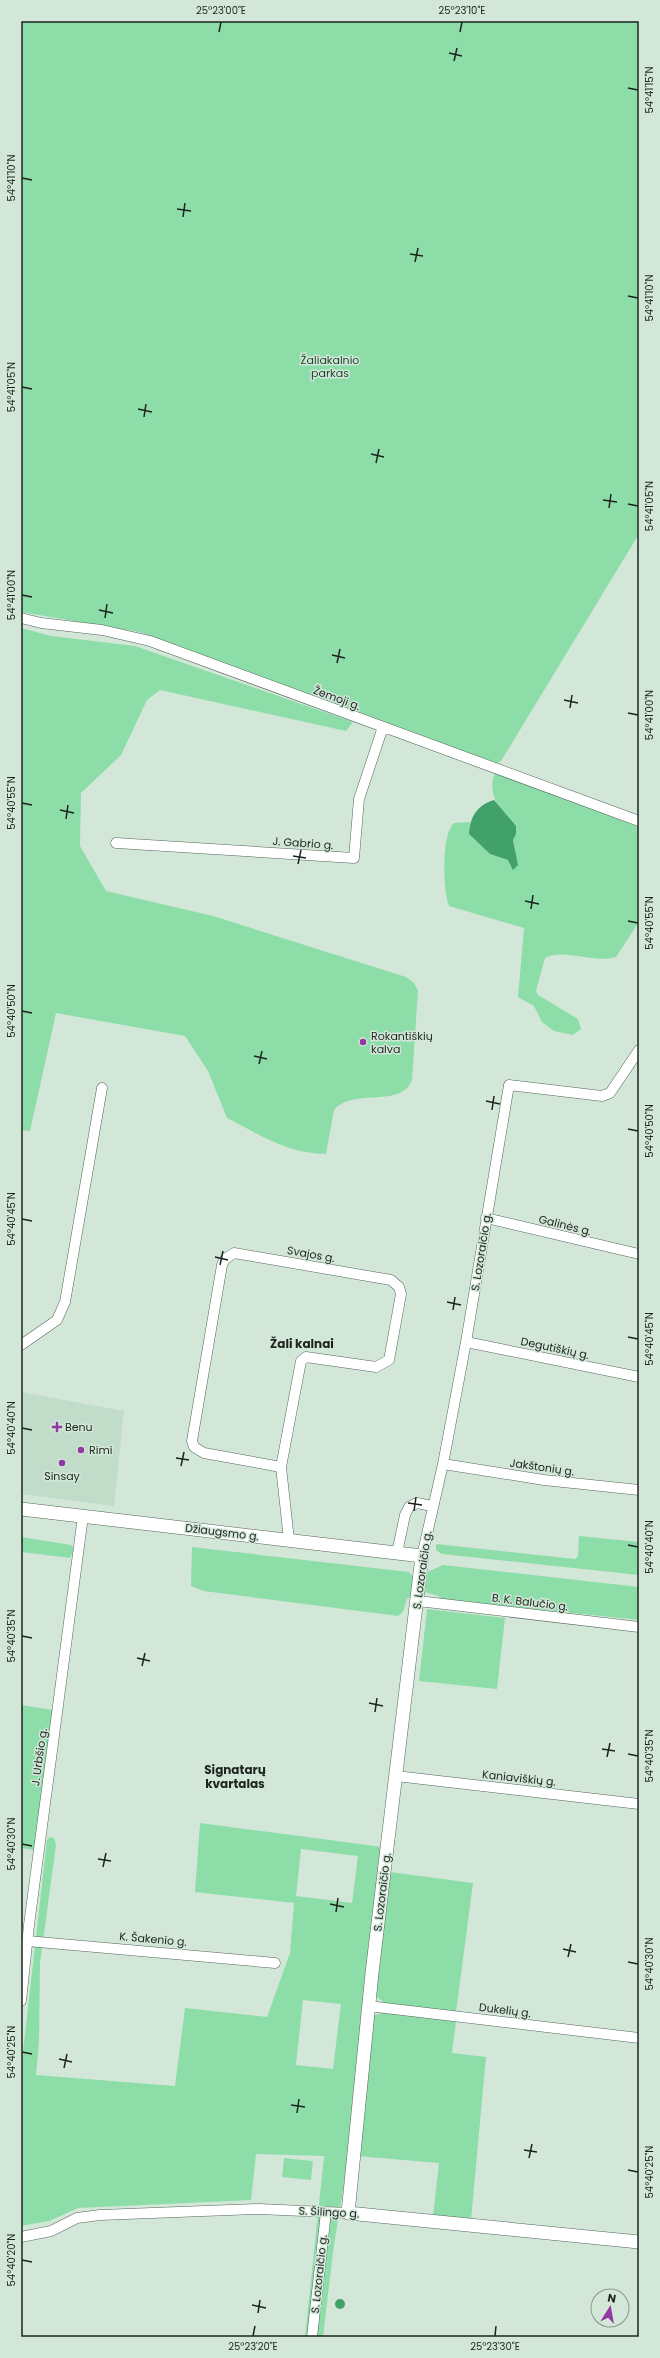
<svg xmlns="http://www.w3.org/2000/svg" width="660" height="2358" viewBox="0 0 660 2358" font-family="Poppins,sans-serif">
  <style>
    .built { fill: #c2dcca }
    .green { fill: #8ddda9; fill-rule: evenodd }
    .water { fill: #42a16a }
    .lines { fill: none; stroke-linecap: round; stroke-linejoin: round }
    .minor-casing { stroke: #54665a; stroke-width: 11 }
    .tertiary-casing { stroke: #54665a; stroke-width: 14 }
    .minor { stroke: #fff; stroke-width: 10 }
    .tertiary { stroke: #fff; stroke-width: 13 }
    .ticks { fill: none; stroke: #1d241f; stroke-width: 1.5 }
    .poi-dot { fill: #9238a3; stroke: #d3e7d9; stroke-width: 1.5 }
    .labels { text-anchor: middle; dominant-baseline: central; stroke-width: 3; stroke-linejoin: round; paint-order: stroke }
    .park-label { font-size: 11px; fill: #163e26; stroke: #d3e7d9 }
    .street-label { font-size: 11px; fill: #1d241f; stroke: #d3e7d9 }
    .poi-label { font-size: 11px; fill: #1d241f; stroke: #d3e7d9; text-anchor: start }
    .neighbourhood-label { font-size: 12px; font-weight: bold; fill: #1d241f; stroke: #d3e7d9 }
    .neatline { fill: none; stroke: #1d241f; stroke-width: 1.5 }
    .ticks-label { font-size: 10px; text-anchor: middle; fill: #1d241f }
  </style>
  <rect width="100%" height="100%" fill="#d3e7d9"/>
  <path class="built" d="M21,1392L124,1411L114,1506L21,1494Z"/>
  <path class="green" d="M21,21H639V534L501,761L495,764L139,632L21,612Z
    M21,628L51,636L135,646L353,722L346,731L160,690L147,700L121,755L81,793L80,846L106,891L213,916L406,977L414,983L418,991L412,1080C401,1109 354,1087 334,1110L326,1154C286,1153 261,1135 227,1118L208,1071L185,1036L56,1013L30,1131L21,1130Z
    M495,773L639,827V922L616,957C594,964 563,948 545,958L536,991L538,995L578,1019L581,1029L573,1035L554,1031L542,1022L534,1006L518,997L524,928L449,906C443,891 441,834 454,823L470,822L469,834L490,854L508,860L515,850L513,840L516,834L512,821C498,813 487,789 495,773Z
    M579,1536L639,1542V1575L442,1554L436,1550V1544L575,1559L578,1556Z
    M21,1537L71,1545L74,1549L70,1558L21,1552Z
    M192,1547L409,1572L415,1579L413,1596L407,1599L403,1612L398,1616L204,1591L191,1586Z
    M443,1565L639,1587V1620L440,1599L438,1596L425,1592L427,1572Z
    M427,1609L505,1618L497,1689L419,1681Z
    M21,1705L53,1710L34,1850L21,1848Z
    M200,1823L382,1847L349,2155L334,2244L323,2337H305L324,2156L256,2154L251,2200L78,2208L49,2221L21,2226V2069L47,1840L50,1837L54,1838L56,1845L40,1963L39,2042L36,2075L175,2086L185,2008L267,2017L290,1953L294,1903L195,1892ZM301,1849L358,1856L352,1903L296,1896ZM303,2000L341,2004L333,2069L296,2065Z
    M390,1872L473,1883L456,2012L385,2004L374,1994Z
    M386,2012L456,2021L452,2053L486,2057L471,2220L433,2216L439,2163L357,2156L372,2019L375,2015Z
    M284,2158L313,2161L311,2180L282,2177Z"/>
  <path class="water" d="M494,800L516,826V834L513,840L518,865L513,870L508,860L490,854L469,834C470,817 477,805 494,800Z
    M335 2304a5 5 0 1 1 10 0a5 5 0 1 1-10 0Z"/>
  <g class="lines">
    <defs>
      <path id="minor" d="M21,618L41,623L102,630L150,641L639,821
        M116,843L354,858L359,799L383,727
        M486,1218L639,1254
        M466,1342L639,1377
        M21,1345L57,1320L65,1302L102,1088
        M443,1464L544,1480L639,1490
        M281,1467L204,1453L194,1447L192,1441L222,1265L225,1259L234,1253L391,1280L399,1287L401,1294L389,1360L376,1367L306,1357L301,1361L281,1467L289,1540
        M397,1553L405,1515L409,1507L417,1503L432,1506
        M422,1556L443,1464L466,1342L509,1085L602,1096L610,1093L639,1050
        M418,1601L639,1627
        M396,1776L639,1804
        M27,1941L275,1963
        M21,2001L29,1925L83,1516
        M368,2006L639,2038
        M21,2237L51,2231L77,2218L100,2215L259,2209L348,2213
        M312,2337L326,2212"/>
      <path id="tertiary" d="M21,1509L422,1556L372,1973L348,2213L639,2242"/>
    </defs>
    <use href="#minor" class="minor-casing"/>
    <use href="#tertiary" class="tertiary-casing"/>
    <use href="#minor" class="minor"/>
    <use href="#tertiary" class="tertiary"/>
  </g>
  <path class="ticks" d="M219,32L221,22M460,32L462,22M449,53L462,56M454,61L457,48M628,88L638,90M22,178L32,180M177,209L191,211M183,217L185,203M410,254L423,256M415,262L418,248M628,296L638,298M22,387L32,389M138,409L152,412M144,417L146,404M371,454L384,457M376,463L379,449M603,500L617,502M628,504L638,506M609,508L611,494M22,595L32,597M99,610L113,613M105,618L107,604M332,655L345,658M337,663L340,649M564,700L578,703M570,708L572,695M628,713L638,715M22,803L32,805M60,810L74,813M66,819L68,805M293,856L306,858M298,864L301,850M525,901L539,904M531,909L533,895M628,921L638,923M22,1011L32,1013M254,1056L267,1059M259,1064L262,1051M486,1101L500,1104M492,1110L494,1096M628,1129L638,1131M22,1219L32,1221M215,1257L228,1260M220,1265L223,1251M447,1302L461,1305M453,1310L455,1297M628,1337L638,1339M22,1428L32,1430M176,1458L189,1460M181,1466L184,1452M408,1503L422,1505M414,1511L416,1497M628,1545L638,1547M22,1636L32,1638M137,1658L150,1661M142,1666L145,1653M369,1703L383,1706M375,1712L377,1698M602,1749L615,1751M628,1754L638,1756M607,1757L610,1743M22,1844L32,1846M98,1859L111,1861M103,1867L106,1853M330,1904L344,1907M336,1912L338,1898M563,1949L576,1952M568,1957L571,1944M628,1962L638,1964M22,2052L32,2054M59,2059L72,2062M64,2068L67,2054M291,2105L305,2107M297,2113L299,2099M524,2150L537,2152M529,2158L532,2144M628,2170L638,2172M22,2260L32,2262M252,2305L266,2308M258,2313L260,2300M253,2336L255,2326M495,2336L496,2326"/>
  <g class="poi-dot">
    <circle cx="363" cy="1042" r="4"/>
    <path d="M55 1421h4v4h4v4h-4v4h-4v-4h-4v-4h4z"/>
    <circle cx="81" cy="1450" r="4"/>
    <circle cx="62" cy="1463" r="4"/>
  </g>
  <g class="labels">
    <g class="park-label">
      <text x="330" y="360">Žaliakalnio<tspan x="330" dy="13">parkas</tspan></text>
    </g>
    <g class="street-label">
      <text transform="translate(337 698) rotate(20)">Žemoji g.</text>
      <text transform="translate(303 843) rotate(4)">J. Gabrio g.</text>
      <text transform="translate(565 1225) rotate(14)">Galinės g.</text>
      <text transform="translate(481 1252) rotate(-81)">S. Lozoraičio g.</text>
      <text transform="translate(311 1254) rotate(10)">Svajos g.</text>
      <text transform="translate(555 1348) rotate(12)">Degutiškių g.</text>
      <text transform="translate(542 1467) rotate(8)">Jakštonių g.</text>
      <text transform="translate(222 1532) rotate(7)">Džiaugsmo g.</text>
      <text transform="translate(422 1570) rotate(-82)">S. Lozoraičio g.</text>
      <text transform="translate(530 1602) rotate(7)">B. K. Balučio g.</text>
      <text transform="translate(39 1757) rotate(-82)">J. Urbšio g.</text>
      <text transform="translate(519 1778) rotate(6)">Kaniaviškių g.</text>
      <text transform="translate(382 1892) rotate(-83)">S. Lozoraičio g.</text>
      <text transform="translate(153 1939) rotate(5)">K. Šakenio g.</text>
      <text transform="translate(505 2010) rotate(7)">Dukelių g.</text>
      <text transform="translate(329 2212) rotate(3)">S. Šilingo g.</text>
      <text transform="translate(319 2274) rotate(-84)">S. Lozoraičio g.</text>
    </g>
    <g class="poi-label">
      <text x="371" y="1036">Rokantiškių<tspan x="371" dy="13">kalva</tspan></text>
      <text x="65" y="1427">Benu</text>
      <text x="89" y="1450">Rimi</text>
      <text x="62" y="1476" text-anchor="middle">Sinsay</text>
    </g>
    <g class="neighbourhood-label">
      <text x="302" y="1343">Žali kalnai</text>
      <text x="235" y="1769">Signatarų<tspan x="235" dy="14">kvartalas</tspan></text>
    </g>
  </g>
  <rect width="660" height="2358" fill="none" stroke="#d3e7d9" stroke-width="44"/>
  <g transform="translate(610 2308) rotate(11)"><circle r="19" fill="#d3e7d9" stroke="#8a998f"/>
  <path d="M0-3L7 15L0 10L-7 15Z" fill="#9238a3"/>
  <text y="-6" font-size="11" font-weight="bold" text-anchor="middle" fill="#1d241f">N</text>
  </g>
  <rect x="22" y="22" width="616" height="2314" class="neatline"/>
  <g class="ticks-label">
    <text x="221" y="14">25°23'00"E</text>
    <text x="462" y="14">25°23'10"E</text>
    <text transform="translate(649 90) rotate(-90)" y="4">54°41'15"N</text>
    <text transform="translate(11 178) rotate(-90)" y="4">54°41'10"N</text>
    <text transform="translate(649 298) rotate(-90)" y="4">54°41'10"N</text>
    <text transform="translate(11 387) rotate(-90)" y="4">54°41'05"N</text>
    <text transform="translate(649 506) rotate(-90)" y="4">54°41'05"N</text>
    <text transform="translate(11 595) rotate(-90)" y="4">54°41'00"N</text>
    <text transform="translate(649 715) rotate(-90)" y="4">54°41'00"N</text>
    <text transform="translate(11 803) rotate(-90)" y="4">54°40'55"N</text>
    <text transform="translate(649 923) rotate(-90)" y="4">54°40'55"N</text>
    <text transform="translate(11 1011) rotate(-90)" y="4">54°40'50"N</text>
    <text transform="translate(649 1131) rotate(-90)" y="4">54°40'50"N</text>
    <text transform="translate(11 1219) rotate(-90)" y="4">54°40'45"N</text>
    <text transform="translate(649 1339) rotate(-90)" y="4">54°40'45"N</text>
    <text transform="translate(11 1428) rotate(-90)" y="4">54°40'40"N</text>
    <text transform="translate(649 1547) rotate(-90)" y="4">54°40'40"N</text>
    <text transform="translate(11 1636) rotate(-90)" y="4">54°40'35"N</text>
    <text transform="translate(649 1756) rotate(-90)" y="4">54°40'35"N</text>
    <text transform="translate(11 1844) rotate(-90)" y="4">54°40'30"N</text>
    <text transform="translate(649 1964) rotate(-90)" y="4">54°40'30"N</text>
    <text transform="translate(11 2052) rotate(-90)" y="4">54°40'25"N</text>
    <text transform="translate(649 2172) rotate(-90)" y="4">54°40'25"N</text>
    <text transform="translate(11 2260) rotate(-90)" y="4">54°40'20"N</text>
    <text x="253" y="2350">25°23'20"E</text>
    <text x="495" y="2350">25°23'30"E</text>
  </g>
</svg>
